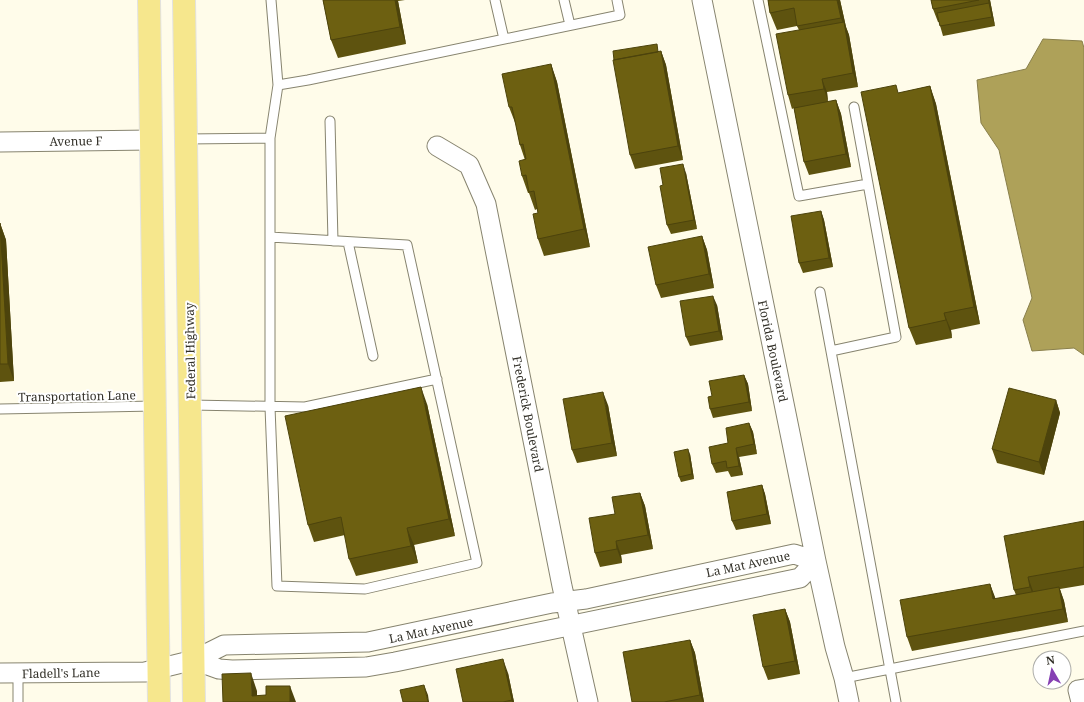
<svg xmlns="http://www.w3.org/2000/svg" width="1084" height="702" viewBox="0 0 1084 702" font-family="'Noto Serif',serif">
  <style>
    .water { fill: #aea159; stroke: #897f4b }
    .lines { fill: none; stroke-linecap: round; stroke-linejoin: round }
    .service-casing { stroke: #87846f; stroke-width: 11 }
    .minor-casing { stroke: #87846f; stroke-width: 21 }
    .primary-casing { stroke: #e2e2e1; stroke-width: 24 }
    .service { stroke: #fff; stroke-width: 9 }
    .minor { stroke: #fff; stroke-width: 19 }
    .primary { stroke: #f6e78d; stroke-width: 22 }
    .wall { fill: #5e530f }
    .shaded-wall { fill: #4c430c }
    .building { fill: #6d6011; stroke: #4c430c }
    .labels { text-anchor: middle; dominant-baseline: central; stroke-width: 4; stroke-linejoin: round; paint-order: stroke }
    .street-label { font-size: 12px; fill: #333129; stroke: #fff }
  </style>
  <rect width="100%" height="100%" fill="#fffcea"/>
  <path class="water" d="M1043,39L1082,41L1084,48V355L1074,348L1032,351L1023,320L1032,298L999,150L981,123L977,80L1026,69Z"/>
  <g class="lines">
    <defs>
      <path id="service" d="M271,0L278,85L308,80L620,15L617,0
        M495,0L504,39
        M564,0L570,25
        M758,0L799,196L868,184
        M330,121L333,241
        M186,139L270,138
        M270,237L407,245L477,563L365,589L277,586L270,407V138L278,85
        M348,242L373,356
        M820,292L896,702
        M831,351L896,337L854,107
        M191,405L305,407L437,379
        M0,409L155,406
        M18,673V702
        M844,678L1084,631"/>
      <path id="minor" d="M702,0L816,561L835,647L844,678L849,702
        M0,142L151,140
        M437,146L469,165L486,204L562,586L588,702
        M0,673L145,672L194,660L224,645L368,642L552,603L586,599L794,554L816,561L800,578L395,662L366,667L232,670L219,669L194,660
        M1081,702L1078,690L1084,689"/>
      <path id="primary" d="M149,0L159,702
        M184,0L194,702"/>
    </defs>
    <use href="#service" class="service-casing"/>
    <use href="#minor" class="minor-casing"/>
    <use href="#primary" class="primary-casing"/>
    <use href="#service" class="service"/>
    <use href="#minor" class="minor"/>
    <use href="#primary" class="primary"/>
  </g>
  <path class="wall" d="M323,0H405L398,1L406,44L338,58L331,40Z
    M768,0H840L846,27L849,35L858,87L827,92L828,102L836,100L841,114L851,167L809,175L804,162L794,108L792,109L788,95L799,30L797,26L777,30L770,13Z
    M931,0H990L995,26L943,36L939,22H938L933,9Z
    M660,51H661L666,65L683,160L635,169L630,155Z
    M551,64L557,82L590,247L544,256L538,239V213L537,209L535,210L529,193H528L522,176L525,160L520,145L516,125L509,107Z
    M930,86L936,104L980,324L951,330L952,338L916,345L909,328L899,93Z
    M686,173L697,229L671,234L667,225L663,185Z
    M821,211L824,220L833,267L803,273L799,263Z
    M0,223L6,240L14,381L0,382Z
    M702,236L707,250L714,288L661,298L656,285Z
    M717,305L723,340L690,346L686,337Z
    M744,375L748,384L752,411L713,418L710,409L712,396Z
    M1056,400L1060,413L1044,475L997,463L992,449Z
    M427,404L455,536L414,545L418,563L356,576L349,559L345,535L314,542L308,525Z
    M608,405L617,456L577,463L572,450Z
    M749,423L753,432L757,454L739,457L743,475L731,477L728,471L716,473L712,464L728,443Z
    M690,454L694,479L681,482L679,477Z
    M762,485L765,494L771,524L736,530L732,521Z
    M640,493L645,506L653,549L621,555L622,563L600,567L595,553L615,514Z
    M1084,521V585L1060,589L1064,601L1068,622L912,651L907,637L990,584L995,599L1016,595L1014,590Z
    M785,609L790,622L800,674L768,680L763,667Z
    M690,640L695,653L704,702H632Z
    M508,673L514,702H463Z"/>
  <path class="shaded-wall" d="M395,0H397L398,1L406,44L400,27Z
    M837,0H840L846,27L849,35L858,87L853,73L845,29L841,18Z
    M988,0H990L995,26L992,17L989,4Z
    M661,51L666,65L683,160L678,146Z
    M551,64L557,82L590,247L584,229Z
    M822,79L827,92L828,102L824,89Z
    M930,86L936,104L980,324L974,307Z
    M836,100L841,114L851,167L846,154Z
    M683,164L686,173L697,229L694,220Z
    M821,211L824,220L833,267L829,258Z
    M0,223L6,240L14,381L8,364Z
    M702,236L707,250L714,288L709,274Z
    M713,296L717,305L723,340L719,331Z
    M944,313L951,330L952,338L946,320Z
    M744,375L748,384L752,411L749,402Z
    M421,387L427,404L455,536L449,519Z
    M603,392L608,405L617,456L612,443Z
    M1056,400L1060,413L1044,475L1039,462Z
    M749,423L753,432L757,454L754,444Z
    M736,448L739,457L743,475L739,466Z
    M688,449L690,454L694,479L692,474Z
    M762,485L765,494L771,524L767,514Z
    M640,493L645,506L653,549L648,535Z
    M407,528L414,545L418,563L411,546Z
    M616,541L621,555L622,563L617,549Z
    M1028,577L1034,594L1036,604L1030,587Z
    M990,584L995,597L998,612L993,599Z
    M1059,587L1064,601L1068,622L1063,609Z
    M785,609L790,622L800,674L795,661Z
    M690,640L695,653L704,702H703L700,695Z
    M503,659L508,673L514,702H512V700Z
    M251,673L257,691V702L252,696Z
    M424,685L428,695L429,702H428Z
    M290,686L296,702H290Z"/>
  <path class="building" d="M323,0H395L400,27L331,40Z
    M768,0H837L841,18L797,26L794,8L770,13Z
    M931,0H979L933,9Z
    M989,3L992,17L940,26L937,13Z
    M844,22L853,73L822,79L824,89L788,95L776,34Z
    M657,44L658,52L614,60L613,51Z
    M661,51L678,146L630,155L613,60Z
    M551,64L584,229L538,239L533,214L538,213L534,191L529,192L526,175L522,176L519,161L526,159L523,144L520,145L512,107H509L502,74Z
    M896,85L898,93L930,86L974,307L944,313L946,320L909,328L861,92Z
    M836,100L846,154L804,162L794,108Z
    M683,164L694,220L667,225L660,186L663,185L660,168Z
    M821,211L829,258L799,263L791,216Z
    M0,223L8,364H0Z
    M702,236L709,274L656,285L648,247Z
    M713,296L719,331L686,337L680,301Z
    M744,375L749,402L710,409L708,397L712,396L709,381Z
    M421,387L449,519L407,528L411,546L349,559L341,517L308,525L285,416Z
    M1009,388L1056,400L1039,462L992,449Z
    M603,392L612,443L572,450L563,399Z
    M749,423L754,444L736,448L739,466L727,468L726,461L712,464L709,447L728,443L726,428Z
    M688,449L692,474L679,477L674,452Z
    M762,485L767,514L732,521L727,492Z
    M640,493L648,535L616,541L617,549L595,553L589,518L615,514L612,497Z
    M1084,521V567L1028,577L1030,587L1014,590L1004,536Z
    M990,584L993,599L1059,587L1063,609L907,637L900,600Z
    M785,609L795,661L763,667L753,615Z
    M690,640L700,695L664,702H632L623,652Z
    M503,659L512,700L503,702H463L456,669Z
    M251,673L252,696L266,695V686H290V702H223L222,674Z
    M424,685L428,702H403L400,690Z"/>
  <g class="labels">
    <g class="street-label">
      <text transform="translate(76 141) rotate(-1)">Avenue F</text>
      <text transform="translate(190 351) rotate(-91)">Federal Highway</text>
      <text transform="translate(773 351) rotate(78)">Florida Boulevard</text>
      <text transform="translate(77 396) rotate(-1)">Transportation Lane</text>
      <text transform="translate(528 414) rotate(79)">Frederick Boulevard</text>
      <text transform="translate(748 564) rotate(-12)">La Mat Avenue</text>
      <text transform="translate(431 630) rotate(-12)">La Mat Avenue</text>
      <text transform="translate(61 673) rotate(-1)">Fladell's Lane</text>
    </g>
  </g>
  <g transform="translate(1052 670) rotate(351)"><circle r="19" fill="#ffffff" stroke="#adada9"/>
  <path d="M0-3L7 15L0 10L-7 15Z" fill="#8640b3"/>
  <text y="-6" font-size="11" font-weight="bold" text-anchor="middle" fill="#333129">N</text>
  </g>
</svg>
